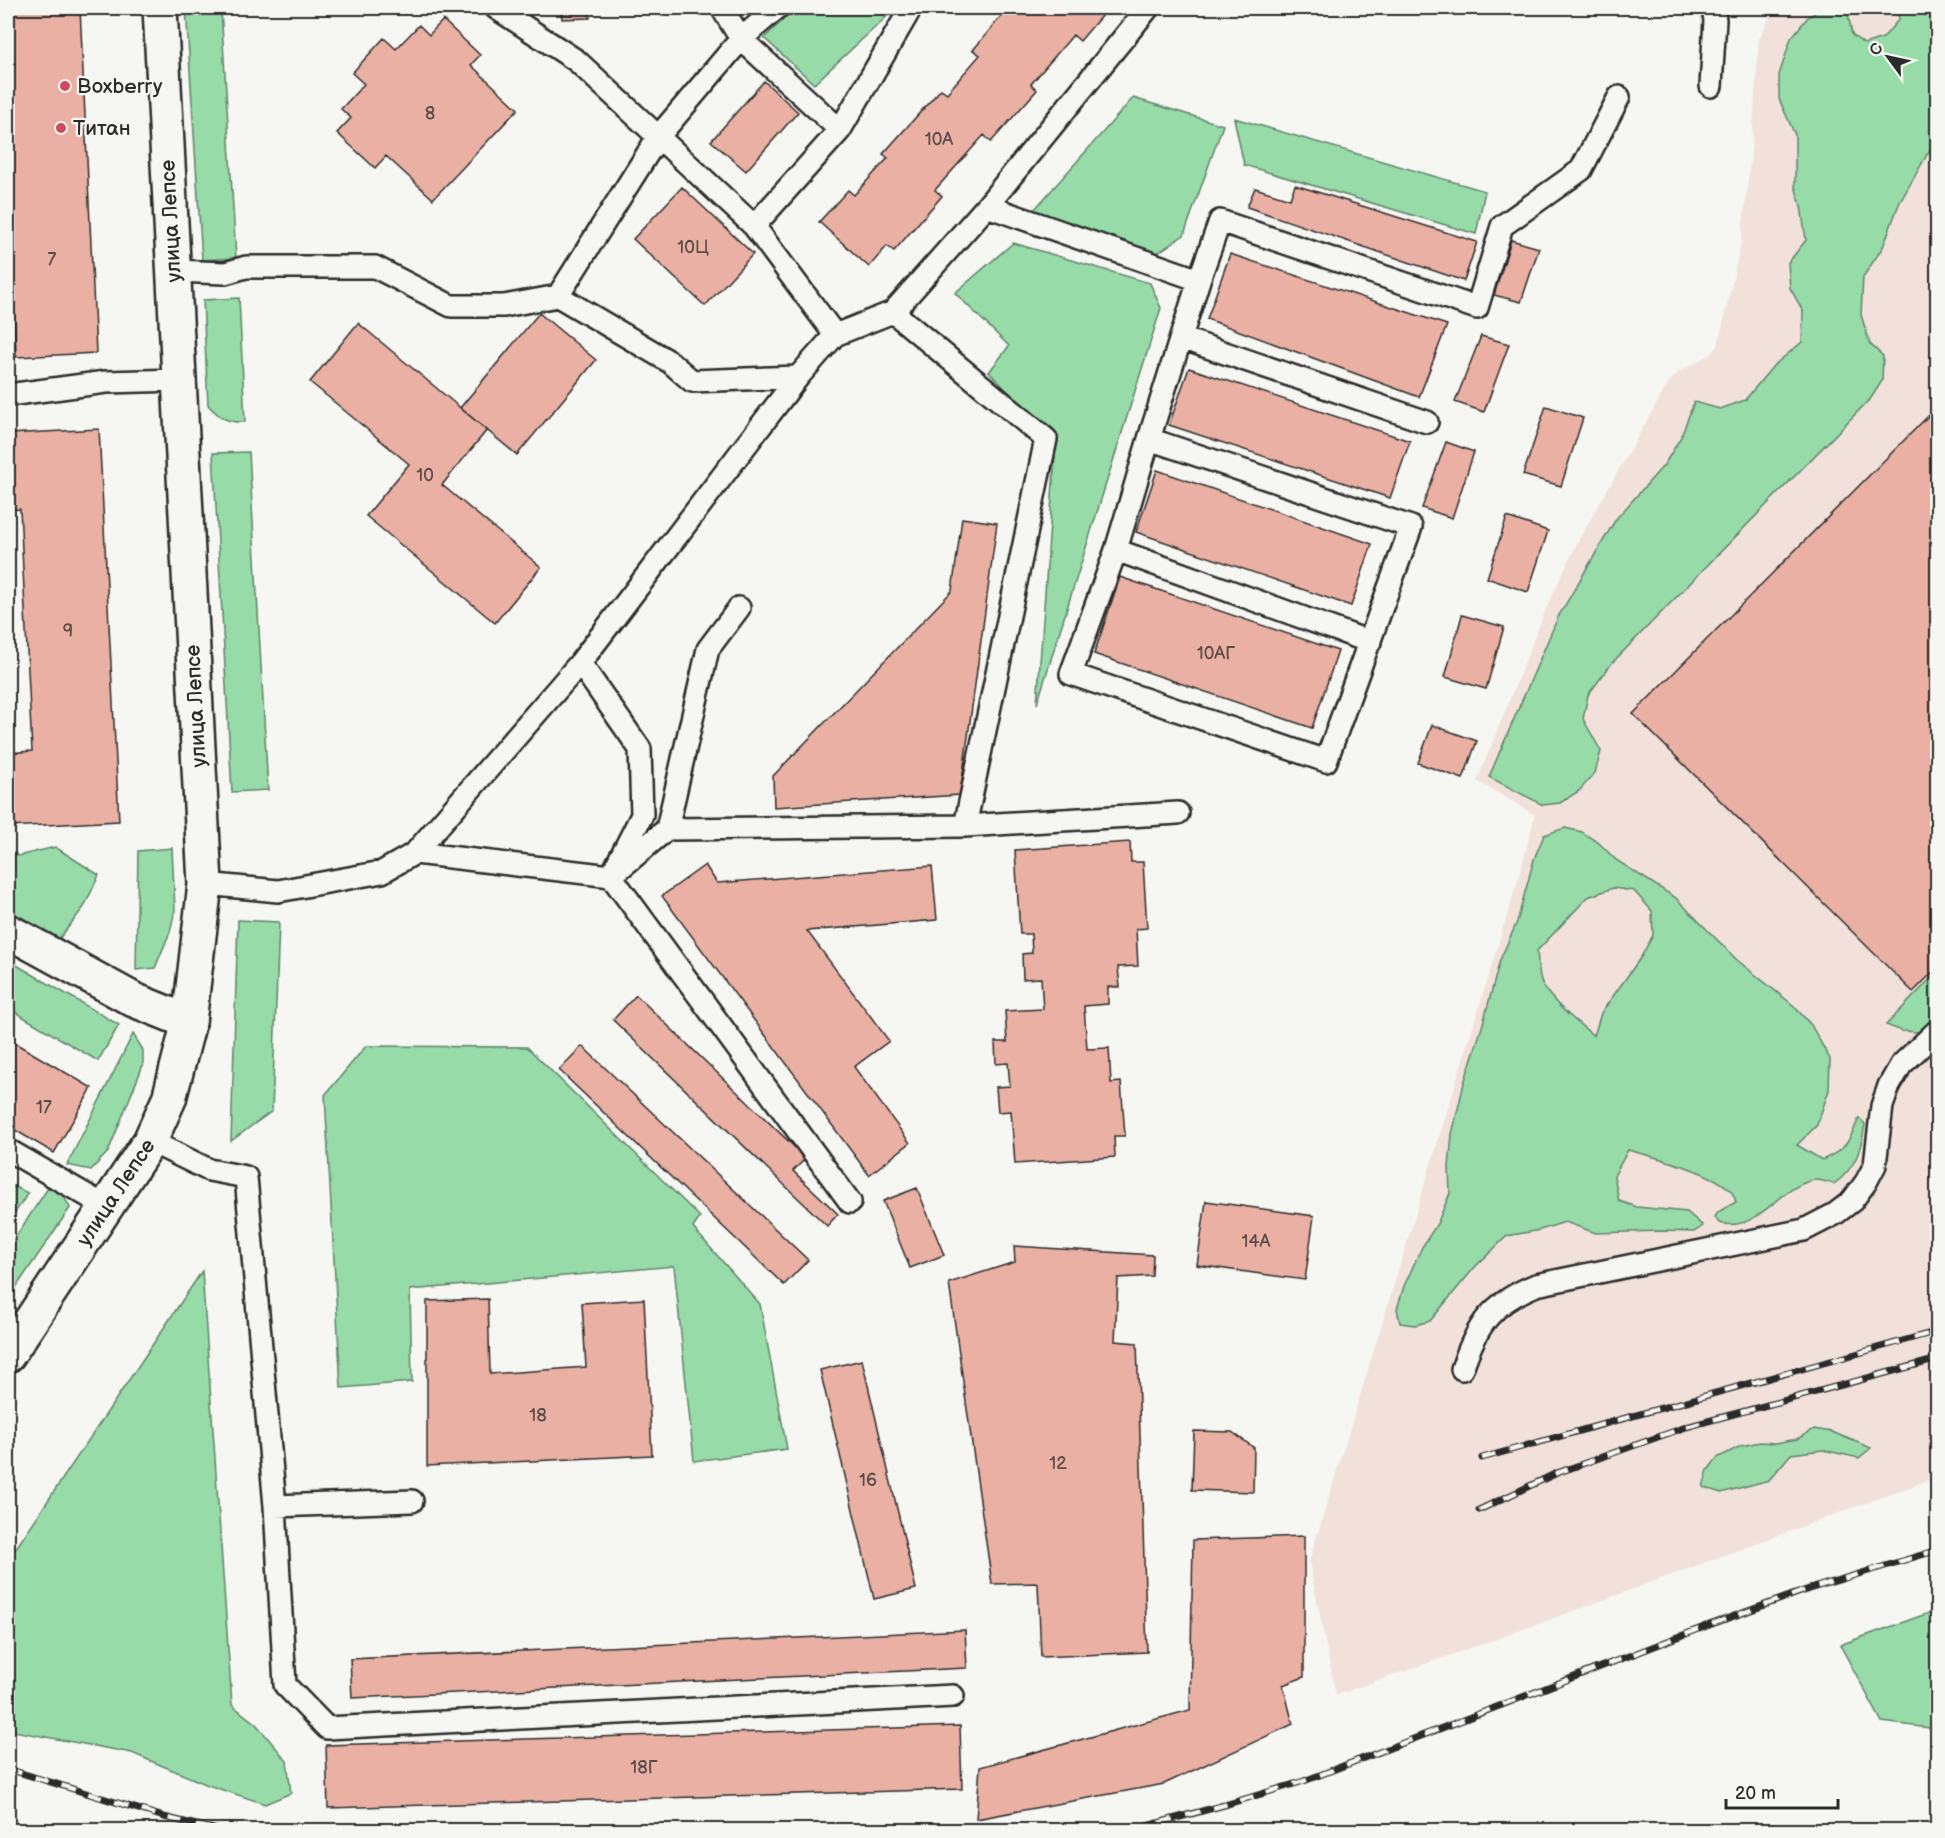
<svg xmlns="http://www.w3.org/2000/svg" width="1945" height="1838" viewBox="0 0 1945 1838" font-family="'Balsamiq Sans',sans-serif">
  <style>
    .built { fill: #f2e1db }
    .green { fill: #96dba8; stroke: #60836a; stroke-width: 1.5; fill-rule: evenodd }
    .building { fill: #eab0a4; stroke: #2b2b2b; stroke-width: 1.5 }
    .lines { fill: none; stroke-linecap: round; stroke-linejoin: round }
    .lane-casing { stroke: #2b2b2b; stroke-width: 26 }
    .street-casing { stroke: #2b2b2b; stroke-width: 38 }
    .secondary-casing { stroke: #2b2b2b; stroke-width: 38 }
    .lane { stroke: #f6f6f2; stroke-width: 21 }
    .street { stroke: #f6f6f2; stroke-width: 33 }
    .secondary { stroke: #f6f6f2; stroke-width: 33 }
    .rail-casing { stroke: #2b2b2b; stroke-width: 7 }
    .rail { stroke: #f6f6f2; stroke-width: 4.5; stroke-dasharray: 14; stroke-linecap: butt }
    .poi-dot { fill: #d1495b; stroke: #f6f6f2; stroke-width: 2 }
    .labels { text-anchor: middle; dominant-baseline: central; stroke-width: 4.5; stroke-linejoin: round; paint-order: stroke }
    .number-label { font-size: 18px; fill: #5b4c49 }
    .poi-label { font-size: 21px; fill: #2b2b2b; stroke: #f6f6f2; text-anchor: start }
    .street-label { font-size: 21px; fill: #2b2b2b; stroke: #f6f6f2 }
  </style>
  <rect width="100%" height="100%" fill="#f6f6f2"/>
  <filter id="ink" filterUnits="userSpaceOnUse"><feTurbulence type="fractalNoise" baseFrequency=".0167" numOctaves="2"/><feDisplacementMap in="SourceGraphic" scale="12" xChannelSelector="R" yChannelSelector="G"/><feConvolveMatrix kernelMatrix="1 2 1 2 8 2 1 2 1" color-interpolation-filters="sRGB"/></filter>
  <g filter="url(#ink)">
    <path class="built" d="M1774,8H1937V1477L1497,1639L1336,1695L1309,1562L1521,870L1535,815L1477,781L1546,609L1578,541L1669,382L1679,372L1711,354L1718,346L1741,242L1751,154L1759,39Z"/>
    <path class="green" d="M186,8H221L236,258L202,260Z
      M796,8H896L814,84L764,38Z
      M1822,8H1847L1852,35L1864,44L1883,38L1899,19L1897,8H1937V137L1899,204L1883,247L1863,277L1861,315L1870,344L1883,356L1882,381L1871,398L1612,663L1588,695L1583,719L1601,751L1595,773L1579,791L1560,803L1543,805L1489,777L1558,617L1616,519L1664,465L1681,437L1694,402L1720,409L1745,400L1773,366L1802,342L1803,311L1790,288L1788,263L1806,240L1801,206L1795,186V135L1779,99V75L1791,38L1808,17Z
      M1133,98L1223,125L1184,235L1156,254L1026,219Z
      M1234,118L1485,191L1476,234L1244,165Z
      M1013,243L1150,283L1161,308L1037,704L1056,441L989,372L1009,346L955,293Z
      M239,298L245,422C228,423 220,418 208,405L203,300Z
      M249,452L268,790L232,792L213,453Z
      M1565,828L1582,832L1600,844L1616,860L1676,898L1737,960L1793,1005L1811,1025L1830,1059L1829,1090L1817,1125L1797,1145L1822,1160C1847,1149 1848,1143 1859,1118L1865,1124C1861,1150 1856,1168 1834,1184C1828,1183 1821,1179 1815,1180C1779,1185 1759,1234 1719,1223L1715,1217L1718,1212L1736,1202C1735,1199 1733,1193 1730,1190C1711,1171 1653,1157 1628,1150L1614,1176L1619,1201L1637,1207L1687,1212L1703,1226L1694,1232L1660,1231L1596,1233L1565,1222L1540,1230L1507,1236L1475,1267L1430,1321L1415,1325L1400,1323L1397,1309L1404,1286L1422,1247L1437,1224L1450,1193L1449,1167L1452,1134L1464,1083L1482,1027L1500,960L1517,922L1534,859L1544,835ZM1613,888L1634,891L1652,911L1653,935L1641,957L1601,1013L1594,1036C1579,1024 1547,999 1541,980C1538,971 1538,960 1537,951L1588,897Z
      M55,847L99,875L84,907L59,939L8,910V848L18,856Z
      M172,848L175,910L170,932L155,968L136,970L138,851Z
      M238,920L279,922L272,1111L231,1141Z
      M8,960L119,1025L98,1061L8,1008Z
      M1937,972L1938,1030L1935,1033L1902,1031L1886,1025Z
      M133,1034L143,1050V1065L108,1152L91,1170L67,1165Z
      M366,1046L527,1047L700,1217L693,1228L760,1304L787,1449L694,1461L674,1266L410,1290L412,1382L341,1388L325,1095Z
      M8,1184L28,1193L8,1223Z
      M50,1185L62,1193L70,1208L8,1299V1248Z
      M202,1271L232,1705L256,1724L287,1761L291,1793L265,1804L208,1785L132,1753L8,1730V1560Z
      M1814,1429L1832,1432L1871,1448L1859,1458L1823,1450L1791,1454L1769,1480L1721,1493L1703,1487L1708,1470L1717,1458L1741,1446L1760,1442L1776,1443L1797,1439Z
      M1937,1610V1729L1882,1722L1840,1645Z"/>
    <path class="building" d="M8,8H80L96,353L16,357L8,165Z
      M561,8H589L590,18L562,19Z
      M1008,8H1108L1080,41L1073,35L1031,84L1037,90L991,142L984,135L935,190L942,196L894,251L887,246L869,267L819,222L848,190L854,195L888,158L883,154L941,89L947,93L980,55L973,50Z
      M443,20L480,55L471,65L518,109L433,199L386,156L375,168L337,133L351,118L341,109L364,84L352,73L384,38L396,49L419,25L429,35Z
      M764,81L798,112L746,171L711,141Z
      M1295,185L1477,242L1464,281L1247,207L1255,188L1290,199Z
      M682,187L753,254L705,306L633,239Z
      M1511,240L1539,248L1521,302L1494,295Z
      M1230,254L1447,325L1419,397L1207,319Z
      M539,313L596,360L517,455L460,408Z
      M358,323L487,430L442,485L541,567L495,623L366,516L409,464L310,382Z
      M1481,336L1509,344L1484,412L1455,402Z
      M1189,368L1410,441L1390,498L1169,425Z
      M1546,406L1583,418L1561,486L1523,475Z
      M1938,406V967L1913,992L1633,714Z
      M99,429L119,821L8,827V753L32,751L20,509L8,510V434Z
      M1446,442L1474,452L1452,518L1422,508Z
      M1157,470L1372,544L1351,606L1136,532Z
      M1507,517L1548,531L1528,592L1487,578Z
      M962,518L997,523L960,795L774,807L773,776L952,591Z
      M1120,577L1338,651L1312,728L1094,654Z
      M1462,615L1504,627L1486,689L1445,677Z
      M1432,725L1477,741L1463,779L1418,763Z
      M1130,842L1131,862H1143L1147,928L1136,929L1138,966L1118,967L1120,987H1108V1004L1084,1006L1087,1049L1109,1048L1111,1083L1121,1082L1125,1136H1114L1115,1157L1015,1164L1011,1111L998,1112L996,1087L1010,1086L1008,1063L996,1064L995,1042H1007L1005,1011L1043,1009L1041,978L1023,979L1022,954L1032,953L1031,934H1020L1015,850Z
      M705,865L717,883L932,866L937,920L807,931L889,1041L854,1067L910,1143L869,1175L662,896Z
      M636,995L806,1158L793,1171L838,1214L827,1226L613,1020Z
      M8,1039L92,1088L54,1153L8,1126Z
      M582,1046L808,1260L784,1285L559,1070Z
      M917,1188L944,1255L910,1268L883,1201Z
      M1206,1201L1314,1216L1305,1280L1197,1265Z
      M1014,1246L1153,1255L1152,1276L1118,1278L1115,1341L1137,1343L1147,1652L1041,1657L1038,1583L992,1584L949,1283L1015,1262Z
      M488,1299L490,1374L586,1367L582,1303L644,1299L652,1455L427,1466V1301Z
      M862,1360L916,1589L874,1599L820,1370Z
      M1194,1431L1232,1432L1254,1448L1253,1492L1192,1490Z
      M1304,1536V1677L1283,1685L1293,1724L1164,1784L976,1819L980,1767L1190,1710L1193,1540Z
      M965,1630L967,1668L352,1698L350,1659Z
      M960,1726L962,1789L328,1808L326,1745Z"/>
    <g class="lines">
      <defs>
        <path id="lane" d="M496,8L577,61L754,226L840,130L911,8
          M722,8L741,39L840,130
          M1711,86L1715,20L1713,8
          M987,206L1199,280L1149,439
          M754,226L835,335L893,312L987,206L1148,8
          M174,271L225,273L246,267H375L451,306H504L558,296L658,137L741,39L777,8
          M1199,280L1220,221L1477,308L1502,226L1581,170L1619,97
          M558,296L670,362L692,381L798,377L835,335
          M1181,338L1427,422
          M8,395L106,382L179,380
          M1149,439L1411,527L1326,761L1071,674L1116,550Z
          M1116,550L1370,642
          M580,663L640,749L642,815L611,876L850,1202
          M965,826L1178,813
          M667,829L965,826L1046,439L893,312
          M415,853L580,663L798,377
          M205,884L278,891L382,872L415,853L611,876L667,829L708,649L739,608
          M150,1141L209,1170L246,1177L275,1506L285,1685L327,1728L953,1696
          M8,1150L107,1207
          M1462,1369C1477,1324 1492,1303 1536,1285L1804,1230L1835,1214L1852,1201L1866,1182L1875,1165L1882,1106L1889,1086L1901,1065L1938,1030
          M275,1506L412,1501"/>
        <path id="street" d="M8,931L134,1000L189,1022"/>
        <g id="secondary">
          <path id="s1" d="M8,1355L150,1141L169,1099L189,1022L205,884L160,8"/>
        </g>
      </defs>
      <use href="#lane" class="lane-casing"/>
      <use href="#street" class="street-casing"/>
      <use href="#secondary" class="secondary-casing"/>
      <use href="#lane" class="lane"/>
      <use href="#street" class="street"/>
      <use href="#secondary" class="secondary"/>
      <defs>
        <path id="rail" d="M1482,1458L1938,1331
          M1479,1510L1557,1473L1686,1427L1938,1359
          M8,1769L164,1817L217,1830
          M1132,1830L1228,1804L1304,1781L1712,1624L1809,1589L1938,1550"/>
      </defs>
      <use href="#rail" class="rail-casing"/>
      <use href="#rail" class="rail"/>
    </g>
  </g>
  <g class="poi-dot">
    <circle cx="65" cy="86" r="6"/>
    <circle cx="61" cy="128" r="6"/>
  </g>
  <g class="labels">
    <g class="number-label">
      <text x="430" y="113">8</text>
      <text x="939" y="139">10А</text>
      <text x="693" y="247">10Ц</text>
      <text x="52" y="259">7</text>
      <text x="425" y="475">10</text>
      <text x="68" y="631">9</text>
      <text x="1216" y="653">10АГ</text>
      <text x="44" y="1107">17</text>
      <text x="1256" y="1241">14А</text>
      <text x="538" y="1415">18</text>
      <text x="1058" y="1463">12</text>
      <text x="868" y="1480">16</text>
      <text x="644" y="1767">18Г</text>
    </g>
    <g class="poi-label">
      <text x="77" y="86">Boxberry</text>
      <text x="73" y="128">Титан</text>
    </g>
    <g class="street-label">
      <text transform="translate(171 221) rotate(-93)">улица Лепсе</text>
      <text transform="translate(196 706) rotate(-93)">улица Лепсе</text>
      <text stroke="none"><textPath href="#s1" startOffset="195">улица Лепсе</textPath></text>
    </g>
  </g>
  <rect width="1945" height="1838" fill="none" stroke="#f6f6f2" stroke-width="30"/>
  <rect x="15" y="15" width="1915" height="1808" fill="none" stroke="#2b2b2b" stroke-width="2" filter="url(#ink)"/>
  <g transform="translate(1888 57) rotate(303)" stroke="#f6f6f2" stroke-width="4.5" paint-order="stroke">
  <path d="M0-4.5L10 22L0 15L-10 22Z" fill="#2b2b2b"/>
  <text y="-9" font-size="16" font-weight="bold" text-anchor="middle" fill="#2b2b2b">С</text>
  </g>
  <path d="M1726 1799v9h112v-9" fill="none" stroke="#2b2b2b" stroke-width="3"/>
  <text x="1735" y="1799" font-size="18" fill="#2b2b2b" stroke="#f6f6f2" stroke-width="4.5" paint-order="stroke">20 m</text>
</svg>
